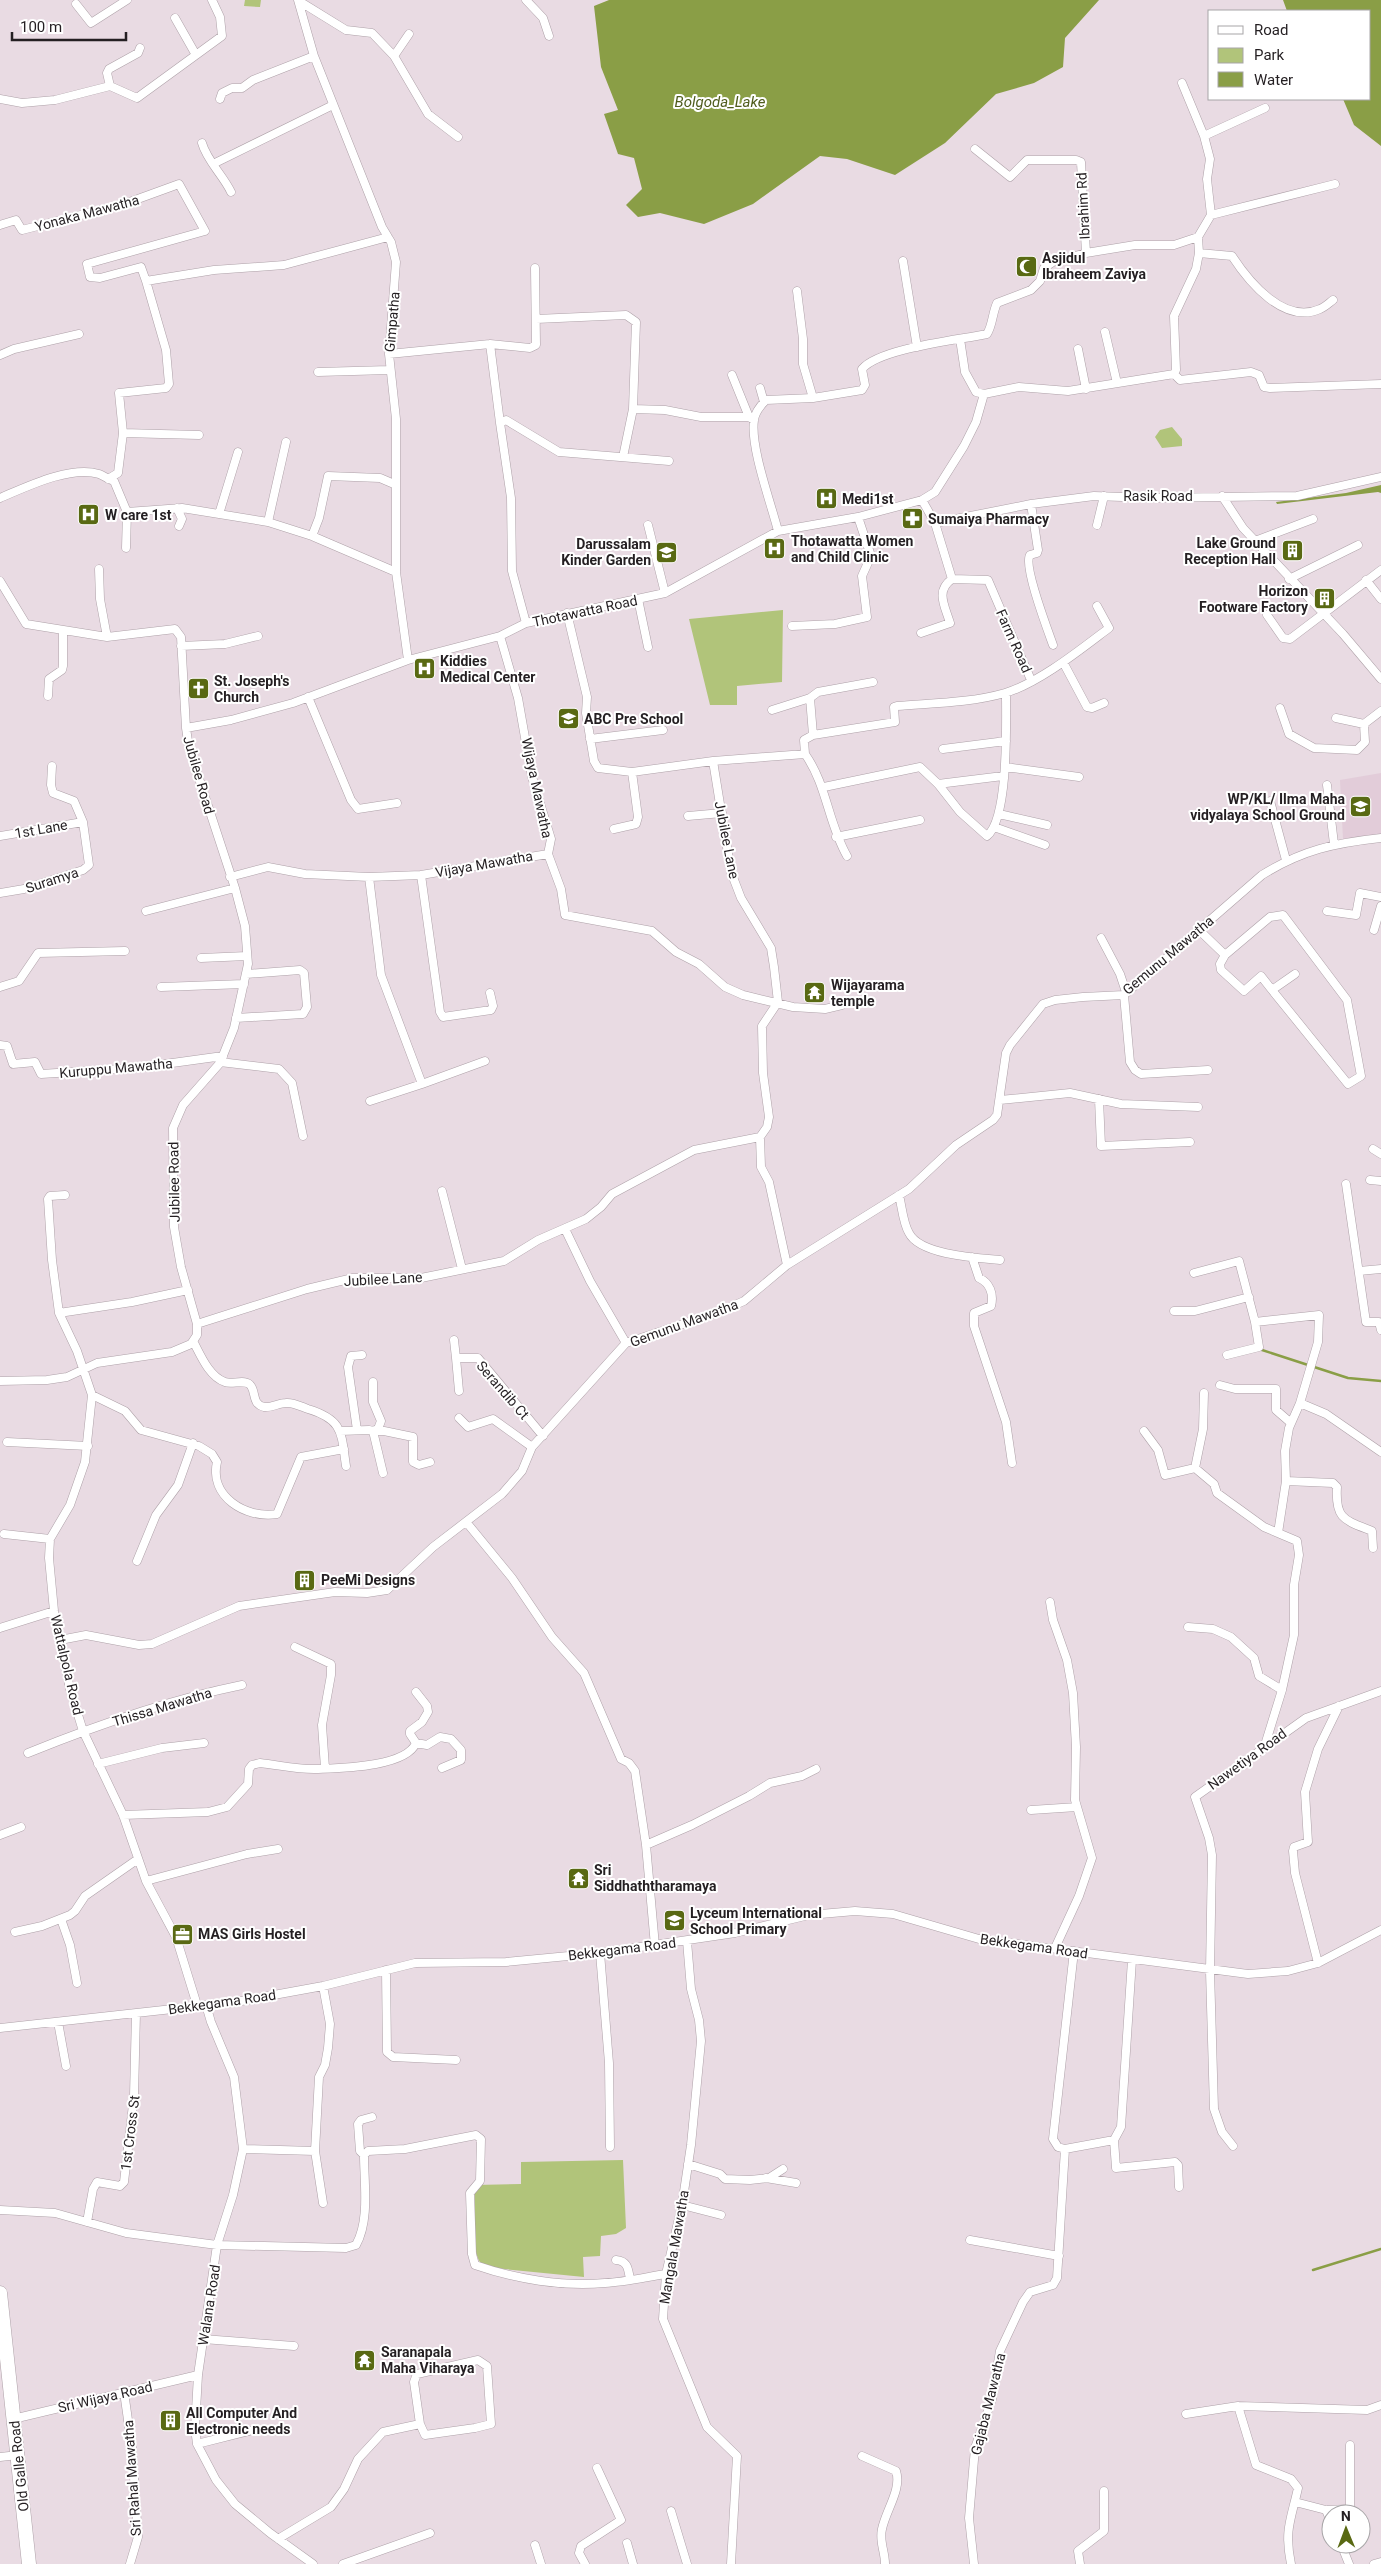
<svg xmlns="http://www.w3.org/2000/svg" width="1381" height="2564" viewBox="0 0 1381 2564" font-family="Roboto,sans-serif">
  <style>
    .built { fill: #e2ccd9 }
    .green { fill: #b1c47a }
    .water { fill: #8a9e46 }
    .lines { fill: none; stroke-linecap: round; stroke-linejoin: round }
    .stream { stroke: #8a9e46; stroke-width: 2.5 }
    .street-casing { stroke: #aea1a8; stroke-width: 9 }
    .highway-casing { stroke: #aea1a8; stroke-width: 15 }
    .street { stroke: #fff; stroke-width: 8 }
    .highway { stroke: #fff; stroke-width: 14 }
    .labels { text-anchor: middle; dominant-baseline: central; stroke-width: 4; stroke-linejoin: round; paint-order: stroke }
    .street-label { font-size: 14px; fill: #241f22; stroke: #fff }
    .poi-label { font-size: 14px; font-weight: bold; fill: #241f22; stroke: #fff; text-anchor: start }
    .water-label { font-size: 15px; font-style: italic; fill: #505d1e; stroke: #fff }
  </style>
  <rect width="100%" height="100%" fill="#e9dbe3"/>
  <path class="built" d="M1381,773V835L1343,839L1340,780Z"/>
  <path class="green" d="M245,0H261L260,7L244,6Z
    M1172,427L1182,439V446L1162,448L1155,437L1160,430Z
    M783,610L782,682L737,686V705H710L689,619Z
    M623,2160L626,2228L616,2234L601,2236L600,2256L583,2257L584,2277L484,2267C468,2253 475,2206 475,2185L521,2184V2162Z"/>
  <path class="water" d="M609,0H1099L1065,38L1063,67L1034,83L996,94L945,143L895,175L847,159L820,156L753,204L704,224L660,213L638,217L626,205L642,189L634,158L618,154L604,114L618,110L601,67L594,6Z
    M1283,0H1381V146L1354,125L1343,99H1370V11H1287Z
    M1381,485V493L1378,492L1277,504L1276,502L1346,493Z"/>
  <g class="lines">
    <path class="stream" d="M1259,1349L1348,1378L1381,1381
      M1313,2270L1381,2249"/>
    <defs>
      <path id="street" d="M298,0L314,56L382,227L391,242L396,262L389,354L396,419V572L408,660
        M526,0L543,18L549,36
        M299,1L346,30L372,33L394,56L428,114L458,137
        M76,4L91,23L127,0
        M175,18L196,55
        M394,56L409,34
        M1182,83L1204,136
        M110,86L137,98L222,36L220,17L212,0
        M0,99L22,103L55,100L110,86L107,73L109,69L138,53L140,48
        M220,99L222,93L232,88H242L253,80L314,56
        M202,143C207,161 223,175 231,192
        M975,149L1010,177L1027,160H1076L1081,162L1086,253
        M213,164L333,105
        M1211,215L1335,184
        M0,225L16,220L22,230L124,204L179,184L205,231L87,264L90,277L100,278L141,267L146,281
        M1199,253L1232,256C1249,282 1284,325 1320,309C1325,307 1329,303 1333,300
        M903,261L917,347
        M797,291L803,339V364L813,398
        M536,319L626,315L636,322L633,409L623,457
        M1105,332L1117,383
        M960,339L965,372L976,392L984,394
        M490,344L500,423
        M1078,349L1086,389
        M389,354L490,344L530,348L536,345L535,268
        M0,355L14,349L79,334
        M318,372L389,370
        M1174,374L1180,380L1251,372L1259,375L1264,387L1270,388L1381,384
        M732,375L749,417
        M760,388L764,402
        M633,409L665,410L701,417H749L754,420
        M123,433L199,435
        M108,479L118,473L123,433L119,393L166,388L169,384L166,350L146,281L214,270L284,265L388,237
        M1222,496L1243,528L1343,634L1381,679
        M0,498C26,487 71,465 99,474C104,476 108,479 114,481L127,512L182,508L268,522L312,536L396,572
        M922,500L935,523L952,579L988,580L1031,680
        M1031,504L1038,550L1037,553L1030,555C1023,565 1048,631 1053,645
        M177,508L182,519L179,526
        M219,514L238,452
        M268,522L286,442
        M935,523L1031,504L1094,496L1151,498L1297,496L1381,477
        M648,525L665,593
        M1097,525L1104,496
        M778,531C771,503 750,447 754,420C755,412 760,406 766,400L813,398L862,390L865,385L862,369C880,348 959,340 987,334C993,324 992,314 997,303L1031,290L1040,281L1044,268L1053,262L1086,253L1135,245H1174L1198,237
        M312,536L319,518L328,476L380,478L394,484
        M1255,541L1313,519
        M126,548L127,512
        M99,569L100,599L107,637
        M1289,579L1358,545
        M1366,580L1381,599
        M0,581L26,624L107,637L175,629L181,637L186,728L231,720L293,703L408,660L500,636L526,623L665,593L778,531L858,517L922,500L935,492L964,446L976,422L984,394L1019,387L1068,391L1174,374L1176,370L1174,316L1196,269L1199,253L1198,237L1211,215L1207,179L1210,159L1204,136L1265,108
        M638,599L648,647
        M1267,615L1283,638L1290,639L1381,570
        M526,623L512,571L511,498L500,423L506,420L559,452L669,461
        M792,626L835,624L867,617L862,576L871,556L858,517
        M921,633L950,623C945,606 935,591 952,579
        M500,636L518,698L532,777L551,839L548,854L561,889L565,915L652,931L676,952L699,964L725,987L743,995L793,1007L825,1009L842,1005
        M181,646L225,644L258,636
        M1063,662L1087,707L1092,708L1104,703
        M48,696L49,679L62,670L63,666V630
        M308,697L351,800L358,809L397,803
        M810,698L813,735
        M1280,708L1289,734L1314,748L1357,750L1365,742L1364,724
        M772,710L810,698L818,692L873,682
        M1336,718L1364,724L1381,711
        M590,739L663,730
        M943,749L1006,741
        M805,754C827,785 828,823 847,856
        M713,761L805,754L804,740L813,735L895,722L894,707L897,706C933,703 970,703 1005,693C1039,683 1081,649 1109,628L1097,606
        M1005,767L1079,777
        M938,784L1003,776
        M1327,785L1334,844
        M824,787L920,767L938,784L960,812L987,836C1009,818 1006,722 1006,693
        M1270,801L1286,860
        M999,814L1047,825
        M688,816L722,813
        M994,827L1045,845
        M614,829L636,824L638,817L632,772
        M0,836L83,822
        M836,837L920,820
        M421,875L548,854
        M230,877L268,867L305,874L369,877L421,875L440,1012L443,1017L491,1010L493,1006L490,993
        M369,877L381,975L422,1084L370,1101
        M0,893L24,889L83,870L89,865L83,822L74,801L53,793L51,785L52,766
        M146,911L235,888
        M1327,911L1356,915L1360,893L1381,897
        M1199,930L1225,955
        M1374,930L1381,906
        M1101,938L1120,974L1126,992
        M201,958L247,956
        M0,987L19,981L38,953L125,951
        M161,987L244,984
        M1272,990L1348,1084L1361,1076L1347,1000L1283,915L1270,917L1225,955L1220,964L1221,970L1244,991L1261,976L1272,990L1295,974
        M1124,995L1130,1062L1135,1070L1141,1074L1208,1070
        M236,1018L303,1014L307,1007L304,973L300,970L246,974
        M0,1045L7,1046L13,1064L35,1062L41,1074L136,1068L223,1056
        M220,1062L279,1069L292,1083L303,1136
        M422,1084L485,1061
        M1099,1099L1101,1146L1190,1142
        M1000,1100L1070,1093L1121,1104L1198,1107
        M760,1137L761,1167L769,1182L787,1265
        M1373,1149L1381,1154
        M1370,1180L1381,1181
        M1346,1184L1366,1322H1379L1381,1330
        M442,1191L462,1269
        M65,1195L50,1196L48,1199L52,1260L59,1313L77,1351L92,1395L85,1462L70,1505L50,1539L49,1558L54,1611L70,1689L83,1731L123,1815L146,1881L176,1937L197,2005
        M899,1195C902,1207 903,1223 909,1233C920,1255 977,1258 1000,1260
        M565,1229L590,1281L626,1343
        M972,1257L979,1278C990,1283 994,1294 991,1306L974,1313V1326L1006,1422L1012,1463
        M1359,1271L1381,1269
        M1194,1273L1239,1261L1255,1322L1319,1315L1318,1342L1300,1403
        M1174,1311H1195L1249,1297
        M59,1313L132,1302L188,1290
        M197,1324L307,1289L353,1278H421L504,1261L538,1240L586,1219L601,1207L612,1194L694,1150L760,1137L767,1127L769,1117L763,1073L762,1026L778,1002L774,967L771,948L741,898L731,872L713,761L632,772L598,768L594,761L586,713L587,697L567,613
        M454,1340L456,1358H478L543,1436
        M193,1341C200,1354 209,1377 225,1382C232,1385 246,1378 251,1386C256,1393 252,1404 264,1407C271,1408 279,1403 286,1403C293,1402 302,1407 308,1409C344,1420 341,1433 346,1466
        M1227,1355L1259,1347L1255,1322
        M456,1358L459,1391
        M0,1381L47,1380L67,1377L97,1363L172,1352L191,1344L197,1335V1324L181,1267L174,1227L173,1128L183,1105L220,1063L234,1028L248,964L245,926L235,888L189,748L186,728
        M373,1382V1402L381,1421L378,1429L373,1431
        M1220,1385L1235,1389H1276V1410L1291,1423
        M92,1395L125,1411L141,1430L199,1446L212,1454L217,1462C209,1496 245,1519 277,1514L301,1457L344,1449
        M459,1418L468,1427L493,1419L532,1447
        M357,1430L348,1367L351,1356L362,1355
        M340,1431L369,1430L373,1431L383,1473
        M373,1431H384L413,1437V1462L419,1465L430,1462
        M1144,1431L1158,1450L1165,1475L1195,1468L1214,1484L1217,1493L1264,1527L1278,1533
        M7,1442L88,1446
        M1195,1468L1203,1429L1204,1393
        M1286,1481L1333,1483L1337,1487C1335,1519 1344,1520 1372,1531L1373,1548
        M467,1523L512,1578L552,1637L584,1673L621,1759L629,1763L635,1771L646,1845L655,1946
        M4,1534L50,1539
        M137,1561L156,1515L178,1485L193,1443
        M1050,1602L1053,1620L1067,1660L1073,1693L1076,1747L1075,1800L1092,1858L1079,1896L1055,1948
        M1188,1627L1213,1629L1231,1637L1254,1658L1259,1676L1282,1690
        M0,1628L54,1611
        M60,1640L86,1635L139,1645L152,1644L239,1606L335,1592L367,1593L387,1590L433,1547L502,1494L522,1471L532,1447L626,1343L719,1312L744,1301L787,1265L909,1189L956,1145L993,1120L997,1115L1006,1053L1010,1045L1043,1004L1055,1000L1083,997L1124,995L1262,875C1302,850 1335,843 1381,838
        M295,1647L331,1664V1675L322,1725L325,1768
        M416,1743L427,1745L440,1737L451,1739L461,1750V1760L442,1768
        M1265,1745L1282,1690L1294,1635V1585L1299,1555L1297,1541L1278,1533L1286,1481L1285,1451L1289,1428L1300,1403L1326,1414L1381,1452
        M28,1753C97,1725 168,1700 242,1685
        M98,1764L162,1748L204,1743
        M1031,1810L1077,1807
        M123,1815L208,1812L227,1807L248,1784L249,1769L252,1765L260,1763C279,1765 299,1770 318,1769C341,1768 406,1767 416,1743L410,1734V1731L422,1722L428,1712L427,1706L416,1692
        M0,1835L21,1827
        M646,1845L692,1825L749,1796L770,1783L802,1776L816,1769
        M146,1881L247,1854L278,1849
        M61,1919L70,1945L77,1983
        M15,1932L42,1926L70,1915L75,1911L85,1896L138,1859
        M687,1941L691,1989L699,2020L701,2041L691,2145L682,2205L666,2274L663,2319L707,2427L737,2456L731,2564
        M1074,1951L1053,2139L1058,2147L1065,2149L1114,2140
        M600,1953L609,2063L610,2147
        M1132,1960L1121,2127L1114,2140L1116,2168L1175,2162L1178,2165L1179,2187
        M1318,1963L1295,1873L1293,1851L1294,1847L1308,1842L1305,1792L1318,1749L1339,1706
        M386,1970L387,2052L393,2057L456,2060
        M206,2005L211,2022L234,2077L243,2149L233,2195L217,2245L198,2375L195,2428L197,2444L216,2480L235,2504L270,2533L313,2564
        M58,2022L66,2066
        M0,2028L236,2002L323,1986L415,1963L506,1962L600,1953L735,1933L809,1915L855,1911L893,1914L979,1939L1248,1974L1288,1971L1318,1963L1381,1930
        M1233,2146L1222,2132L1214,2109L1210,1971L1212,1855L1209,1838L1195,1797L1306,1718L1381,1691
        M243,2149L315,2151L319,2077L325,2065L328,2048L330,2024L323,1986
        M315,2151L323,2203
        M364,2155L360,2151L358,2124L361,2120L372,2117
        M688,2164L720,2174L725,2179L750,2180L769,2178L783,2169
        M766,2178L796,2183
        M682,2205L721,2215
        M0,2210L55,2213L126,2233L217,2245L346,2248L356,2245C370,2220 364,2183 364,2155L368,2151L405,2149L476,2135L481,2139L480,2181L470,2193L472,2254L475,2265C515,2279 563,2287 605,2283C625,2282 646,2277 666,2274
        M87,2222L93,2189L97,2182L120,2186L124,2182L134,2096L136,2013
        M970,2240L1059,2256
        M616,2260C628,2261 628,2269 630,2279
        M203,2339L294,2346
        M124,2392L132,2448L138,2537L130,2564
        M1186,2414L1238,2406
        M13,2419L198,2375
        M197,2444L257,2429
        M862,2456L896,2471C902,2489 886,2510 882,2529C879,2542 885,2551 885,2564
        M0,2457L18,2455
        M1295,2502L1326,2510L1350,2509V2445
        M1326,2510L1331,2522
        M671,2511L687,2564
        M278,2539L331,2507L344,2489L358,2459L383,2432L420,2424L425,2435L475,2428L491,2424L487,2366L478,2360L417,2374L414,2382L420,2424
        M627,2543L633,2564
        M1341,2544L1349,2564
        M535,2545L541,2564
        M343,2564L430,2533
        M585,2564L579,2553L581,2546L621,2520L597,2468
        M974,2564L969,2518L975,2448L992,2399L1000,2351L1023,2302L1030,2292L1053,2285L1057,2278L1065,2149
        M1080,2564L1078,2551L1104,2531V2491
        M1291,2564C1284,2530 1291,2520 1298,2488L1291,2479L1256,2465L1238,2406L1367,2410L1381,2405
        M1374,2564L1381,2562"/>
      <path id="highway" d="M0,2293L29,2564"/>
    </defs>
    <use href="#street" class="street-casing"/>
    <use href="#highway" class="highway-casing"/>
    <use href="#street" class="street"/>
    <use href="#highway" class="highway"/>
  </g>
  <defs>
    <symbol id="mosque-square" viewBox="-11 -11 22 22"><rect x="-9" y="-9" width="18" height="18" rx="4" fill="#596913" stroke="#fff"/><path d="M3.5-4.9A6 6 0 1 0 3.5 4.9A5 5 0 1 1 3.5-4.9Z" fill="#fff"/></symbol>
    <symbol id="hospital-square" viewBox="-11 -11 22 22"><rect x="-9" y="-9" width="18" height="18" rx="4" fill="#596913" stroke="#fff"/><path d="M-5-5h3v3.5h4V-5h3V5h-3V1.5h-4V5h-3Z" fill="#fff"/></symbol>
    <symbol id="pharmacy-square" viewBox="-11 -11 22 22"><rect x="-9" y="-9" width="18" height="18" rx="4" fill="#596913" stroke="#fff"/><path d="M-2-6h4v4h4v4h-4v4h-4v-4h-4v-4h4Z" fill="#fff"/></symbol>
    <symbol id="building-square" viewBox="-11 -11 22 22"><rect x="-9" y="-9" width="18" height="18" rx="4" fill="#596913" stroke="#fff"/><path d="M-4-6H4V6H1V3H-1V6H-4ZM-2.5-4.3h1.7v1.8h-1.7ZM.8-4.3h1.7v1.8H.8ZM-2.5-1h1.7V.8h-1.7ZM.8-1h1.7V.8H.8Z" fill="#fff"/></symbol>
    <symbol id="school-square" viewBox="-11 -11 22 22"><rect x="-9" y="-9" width="18" height="18" rx="4" fill="#596913" stroke="#fff"/><path d="M0-5L7-2L0 1L-7-2ZM-4 1L0 2.5L4 1V4Q0 6-4 4Z" fill="#fff"/></symbol>
    <symbol id="church-square" viewBox="-11 -11 22 22"><rect x="-9" y="-9" width="18" height="18" rx="4" fill="#596913" stroke="#fff"/><path d="M-1.2-6h2.4v3.5h3.3v2.4h-3.3V6h-2.4V-.1h-3.3v-2.4h3.3Z" fill="#fff"/></symbol>
    <symbol id="temple-square" viewBox="-11 -11 22 22"><rect x="-9" y="-9" width="18" height="18" rx="4" fill="#596913" stroke="#fff"/><path d="M0-6L5-2H3V0L6.5 2.5H4V6H1.5V3h-3V6H-4V2.5H-6.5L-3 0V-2H-5Z" fill="#fff"/></symbol>
    <symbol id="office-square" viewBox="-11 -11 22 22"><rect x="-9" y="-9" width="18" height="18" rx="4" fill="#596913" stroke="#fff"/><path d="M-6-3h4V-5.5h4V-3h4V5H-6ZM-1-4.5V-3h2v-1.5ZM-6 0V1H6V0Z" fill="#fff"/></symbol>
  </defs>
  <g fill-rule="evenodd">
    <use href="#mosque-square" x="1014" y="254" width="25" height="25"/>
    <use href="#hospital-square" x="814" y="486" width="25" height="25"/>
    <use href="#hospital-square" x="76" y="502" width="25" height="25"/>
    <use href="#pharmacy-square" x="900" y="506" width="25" height="25"/>
    <use href="#hospital-square" x="762" y="536" width="25" height="25"/>
    <use href="#building-square" x="1280" y="538" width="25" height="25"/>
    <use href="#school-square" x="654" y="540" width="25" height="25"/>
    <use href="#building-square" x="1312" y="586" width="25" height="25"/>
    <use href="#hospital-square" x="412" y="656" width="25" height="25"/>
    <use href="#church-square" x="186" y="676" width="25" height="25"/>
    <use href="#school-square" x="556" y="706" width="25" height="25"/>
    <use href="#school-square" x="1348" y="794" width="25" height="25"/>
    <use href="#temple-square" x="802" y="980" width="25" height="25"/>
    <use href="#building-square" x="292" y="1568" width="25" height="25"/>
    <use href="#temple-square" x="566" y="1866" width="25" height="25"/>
    <use href="#school-square" x="662" y="1908" width="25" height="25"/>
    <use href="#office-square" x="170" y="1922" width="25" height="25"/>
    <use href="#temple-square" x="352" y="2348" width="25" height="25"/>
    <use href="#building-square" x="158" y="2408" width="25" height="25"/>
  </g>
  <g class="labels">
    <g class="street-label">
      <text transform="translate(1083 206) rotate(-93)">Ibrahim Rd</text>
      <text transform="translate(87 213) rotate(-15)">Yonaka Mawatha</text>
      <text transform="translate(392 322) rotate(-85)">Gimpatha</text>
      <text x="1158" y="496">Rasik Road</text>
      <text transform="translate(585 611) rotate(-12)">Thotawatta Road</text>
      <text transform="translate(1014 641) rotate(66)">Farm Road</text>
      <text transform="translate(199 775) rotate(74)">Jubilee Road</text>
      <text transform="translate(537 788) rotate(78)">Wijaya Mawatha</text>
      <text transform="translate(41 829) rotate(-10)">1st Lane</text>
      <text transform="translate(727 840) rotate(79)">Jubilee Lane</text>
      <text transform="translate(484 864) rotate(-10)">Vijaya Mawatha</text>
      <text transform="translate(52 880) rotate(-18)">Suramya</text>
      <text transform="translate(1168 955) rotate(-40)">Gemunu Mawatha</text>
      <text transform="translate(116 1068) rotate(-5)">Kuruppu Mawatha</text>
      <text transform="translate(174 1182) rotate(-91)">Jubilee Road</text>
      <text transform="translate(383 1279) rotate(-3)">Jubilee Lane</text>
      <text transform="translate(684 1323) rotate(-20)">Gemunu Mawatha</text>
      <text transform="translate(503 1390) rotate(49)">Serandib Ct</text>
      <text transform="translate(67 1665) rotate(77)">Wattalpola Road</text>
      <text transform="translate(162 1707) rotate(-17)">Thissa Mawatha</text>
      <text transform="translate(1247 1759) rotate(-36)">Nawetiya Road</text>
      <text transform="translate(1034 1946) rotate(8)">Bekkegama Road</text>
      <text transform="translate(622 1949) rotate(-7)">Bekkegama Road</text>
      <text transform="translate(222 2002) rotate(-8)">Bekkegama Road</text>
      <text transform="translate(130 2133) rotate(-83)">1st Cross St</text>
      <text transform="translate(674 2247) rotate(-80)">Mangala Mawatha</text>
      <text transform="translate(209 2305) rotate(-81)">Walana Road</text>
      <text transform="translate(105 2397) rotate(-13)">Sri Wijaya Road</text>
      <text transform="translate(988 2404) rotate(-76)">Gajaba Mawatha</text>
      <text transform="translate(19 2466) rotate(-96)">Old Galle Road</text>
      <text transform="translate(132 2478) rotate(-94)">Sri Rahal Mawatha</text>
    </g>
    <g class="poi-label">
      <text x="1042" y="258">Asjidul<tspan x="1042" dy="16">Ibraheem Zaviya</tspan></text>
      <text x="842" y="499">Medi1st</text>
      <text x="105" y="515">W care 1st</text>
      <text x="928" y="519">Sumaiya Pharmacy</text>
      <text x="791" y="541">Thotawatta Women<tspan x="791" dy="16">and Child Clinic</tspan></text>
      <text x="1276" y="543" text-anchor="end">Lake Ground<tspan x="1276" dy="16">Reception Hall</tspan></text>
      <text x="651" y="544" text-anchor="end">Darussalam<tspan x="651" dy="16">Kinder Garden</tspan></text>
      <text x="1308" y="591" text-anchor="end">Horizon<tspan x="1308" dy="16">Footware Factory</tspan></text>
      <text x="440" y="661">Kiddies<tspan x="440" dy="16">Medical Center</tspan></text>
      <text x="214" y="681">St. Joseph's<tspan x="214" dy="16">Church</tspan></text>
      <text x="584" y="719">ABC Pre School</text>
      <text x="1345" y="799" text-anchor="end">WP/KL/ Ilma Maha<tspan x="1345" dy="16">vidyalaya School Ground</tspan></text>
      <text x="831" y="985">Wijayarama<tspan x="831" dy="16">temple</tspan></text>
      <text x="321" y="1580">PeeMi Designs</text>
      <text x="594" y="1870">Sri<tspan x="594" dy="16">Siddhaththaramaya</tspan></text>
      <text x="690" y="1913">Lyceum International<tspan x="690" dy="16">School Primary</tspan></text>
      <text x="198" y="1934">MAS Girls Hostel</text>
      <text x="381" y="2352">Saranapala<tspan x="381" dy="16">Maha Viharaya</tspan></text>
      <text x="186" y="2413">All Computer And<tspan x="186" dy="16">Electronic needs</tspan></text>
    </g>
    <g class="water-label">
      <text x="720" y="102">Bolgoda_Lake</text>
    </g>
  </g>
  <rect x="1208" y="10" width="162" height="90" fill="#ffffff" stroke="#a7a5a7"/>
  <rect x="1218" y="26" width="25" height="8" fill="#ffffff" stroke="#a7a5a7"/>
  <text x="1254" y="35" font-size="15" fill="#241f22">Road</text>
  <rect x="1218" y="48" width="25" height="15" fill="#b1c47a" stroke="#a7a5a7"/>
  <text x="1254" y="60" font-size="15" fill="#241f22">Park</text>
  <rect x="1218" y="72" width="25" height="15" fill="#8a9e46" stroke="#a7a5a7"/>
  <text x="1254" y="85" font-size="15" fill="#241f22">Water</text>
  <g transform="translate(1346 2529) rotate(359)"><circle r="24" fill="#ffffff" stroke="#a7a5a7"/>
  <path d="M0-4L9 19L0 12L-9 19Z" fill="#596913"/>
  <text y="-8" font-size="14" font-weight="bold" text-anchor="middle" fill="#241f22">N</text>
  </g>
  <path d="M12 32v8h114v-8" fill="none" stroke="#241f22" stroke-width="2.5"/>
  <text x="20" y="32" font-size="15" fill="#241f22" stroke="#ffffff" stroke-width="4" paint-order="stroke">100 m</text>
</svg>
